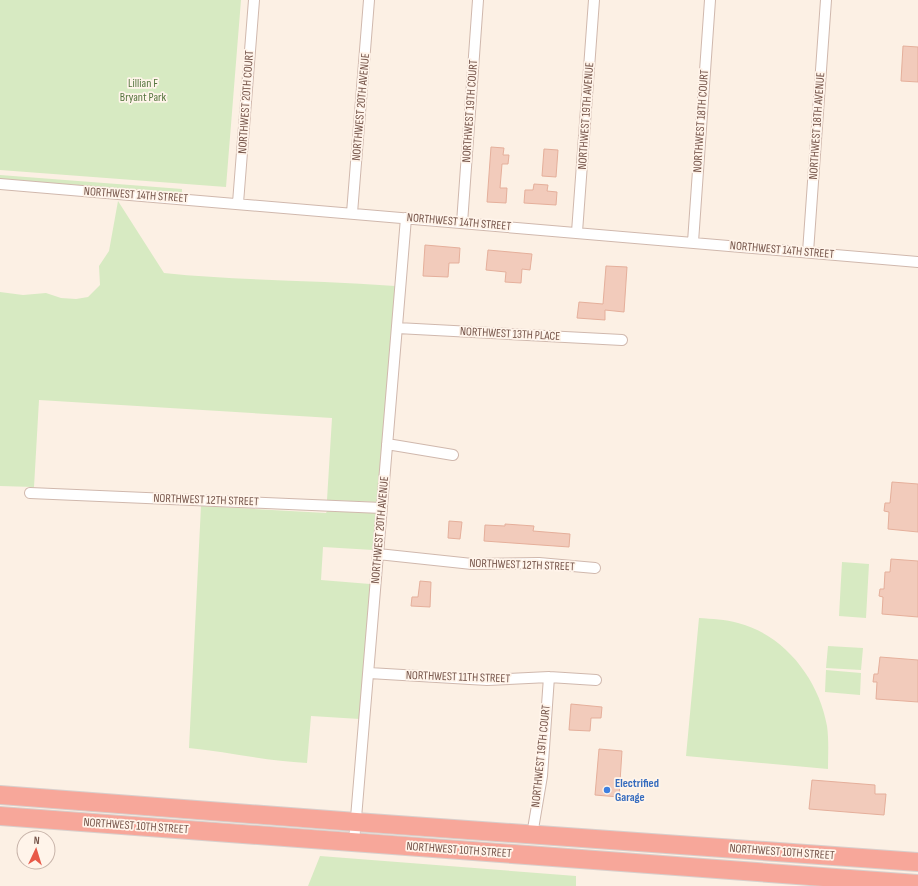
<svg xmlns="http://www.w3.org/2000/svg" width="918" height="886" viewBox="0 0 918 886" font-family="'Sofia Sans Condensed',sans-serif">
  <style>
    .green { fill: #d7eac2 }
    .building { fill: #f2cbbb; stroke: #e5af9b }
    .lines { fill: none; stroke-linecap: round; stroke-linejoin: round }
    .street-casing { stroke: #d0b8ad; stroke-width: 12 }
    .highway-casing { stroke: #d8cfcc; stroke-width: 20 }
    .street { stroke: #fff; stroke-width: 10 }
    .highway { stroke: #f7a79a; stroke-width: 18 }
    .shop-dot { fill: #3f7fe0; stroke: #fff4ea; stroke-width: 1.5 }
    .labels { text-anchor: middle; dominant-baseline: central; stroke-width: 3.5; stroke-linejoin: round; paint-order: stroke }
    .park-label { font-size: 12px; fill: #55753e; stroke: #fff4ea }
    .street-label { font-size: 12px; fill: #755449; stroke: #fff4ea }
    .shop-label { font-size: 12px; font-weight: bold; fill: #366cbe; stroke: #fff4ea; text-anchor: start }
  </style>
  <rect width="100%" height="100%" fill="#fcf0e4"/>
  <path class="green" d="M0,0H241L226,187L0,170Z
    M0,175L182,189V193L0,179Z
    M118,201L164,273C241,281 318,280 395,286L377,502L327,500L332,418L39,400L34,487L0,486V292L23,295L46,293L61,298L76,299L88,297L100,285L99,266L109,251Z
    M201,506L326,513L327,511L376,513L373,550L323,547L321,580L370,584L360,719L311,716L307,763C267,761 228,752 189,748Z
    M842,562L869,564L866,618L839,616Z
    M699,618C712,619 725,619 738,623C785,635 819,680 827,726C829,740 828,755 828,769L686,756Z
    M828,646L863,648L861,670L826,668Z
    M826,670L861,673L860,695L825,692Z
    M320,856L576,876V886H308Z"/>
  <path class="building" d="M903,46L918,47V82L901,81Z
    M491,147L504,148L503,155H509L508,164H502L500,188H507L506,203L487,202Z
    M544,149L558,150L556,177L542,176Z
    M534,184L548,185L547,191L557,192L556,205L524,203L525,190H533Z
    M425,245L460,248L459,263H449L448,277L423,276Z
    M488,250L532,254L530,270L522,269L521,283L505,282L506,272L486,270Z
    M606,266L627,267L624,312L605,310V320L577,318L579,302L603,304Z
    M892,482L918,484V532L888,529L889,512L884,511L885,503H890Z
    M449,521L462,522L460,539L448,538Z
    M505,524L534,526L533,531L570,534L569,547L484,541L485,525L505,526Z
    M891,559L918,561V617L882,614L883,597L879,596L880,589H884L885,572H890Z
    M420,581L431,582L430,607L411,606L412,597H418Z
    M880,657L918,660V702L876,699L877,682H873L874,674H878Z
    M571,704L602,707L601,718H591L590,731L569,730Z
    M599,749L622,751L619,797L595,795Z
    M812,780L875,785V794H886L884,815L809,809Z"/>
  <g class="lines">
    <defs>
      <path id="street" d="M0,184L918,262
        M238,203L254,0
        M352,213L369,0
        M462,223L478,0
        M577,232L594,0
        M693,242L710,0
        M808,252L826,0
        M397,328L622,340
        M387,444L453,455
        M30,493L382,508
        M378,554L472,564L539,563L595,568
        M369,673L487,680L549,677L596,680
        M532,835L542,776L549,677
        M354,842L406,218"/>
      <path id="highway" d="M0,795L356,822L918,862
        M0,816L918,884"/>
    </defs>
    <use href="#street" class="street-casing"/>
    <use href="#highway" class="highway-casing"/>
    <use href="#street" class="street"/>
    <use href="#highway" class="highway"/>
  </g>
  <circle class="shop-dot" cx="607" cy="790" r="4"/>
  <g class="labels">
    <g class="park-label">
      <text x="143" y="83">Lillian F<tspan x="143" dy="14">Bryant Park</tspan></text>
    </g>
    <g class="street-label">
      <text transform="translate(246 102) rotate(-86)">NORTHWEST 20TH COURT</text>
      <text transform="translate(361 107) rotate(-85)">NORTHWEST 20TH AVENUE</text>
      <text transform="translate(470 111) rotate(-86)">NORTHWEST 19TH COURT</text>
      <text transform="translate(586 116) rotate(-86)">NORTHWEST 19TH AVENUE</text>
      <text transform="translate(701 121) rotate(-86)">NORTHWEST 18TH COURT</text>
      <text transform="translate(817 126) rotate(-86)">NORTHWEST 18TH AVENUE</text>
      <text transform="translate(136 195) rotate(4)">NORTHWEST 14TH STREET</text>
      <text transform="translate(459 222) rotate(5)">NORTHWEST 14TH STREET</text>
      <text transform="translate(782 250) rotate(5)">NORTHWEST 14TH STREET</text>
      <text transform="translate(510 334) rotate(3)">NORTHWEST 13TH PLACE</text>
      <text transform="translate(206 500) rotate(2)">NORTHWEST 12TH STREET</text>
      <text transform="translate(380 530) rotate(-85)">NORTHWEST 20TH AVENUE</text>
      <text transform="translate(522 565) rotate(2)">NORTHWEST 12TH STREET</text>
      <text transform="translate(458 677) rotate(2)">NORTHWEST 11TH STREET</text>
      <text transform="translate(541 756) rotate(-84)">NORTHWEST 19TH COURT</text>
      <text transform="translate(136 826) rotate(4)">NORTHWEST 10TH STREET</text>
      <text transform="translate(459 850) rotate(4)">NORTHWEST 10TH STREET</text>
      <text transform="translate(782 852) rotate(4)">NORTHWEST 10TH STREET</text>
    </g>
    <g class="shop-label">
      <text x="615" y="783">Electrified<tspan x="615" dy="14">Garage</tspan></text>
    </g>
  </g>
  <g transform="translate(36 850) rotate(4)"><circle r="19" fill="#fff4ea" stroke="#c8b4aa"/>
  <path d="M0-3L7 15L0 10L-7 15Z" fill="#e85948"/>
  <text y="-6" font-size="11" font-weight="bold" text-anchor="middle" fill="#755449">N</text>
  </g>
</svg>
